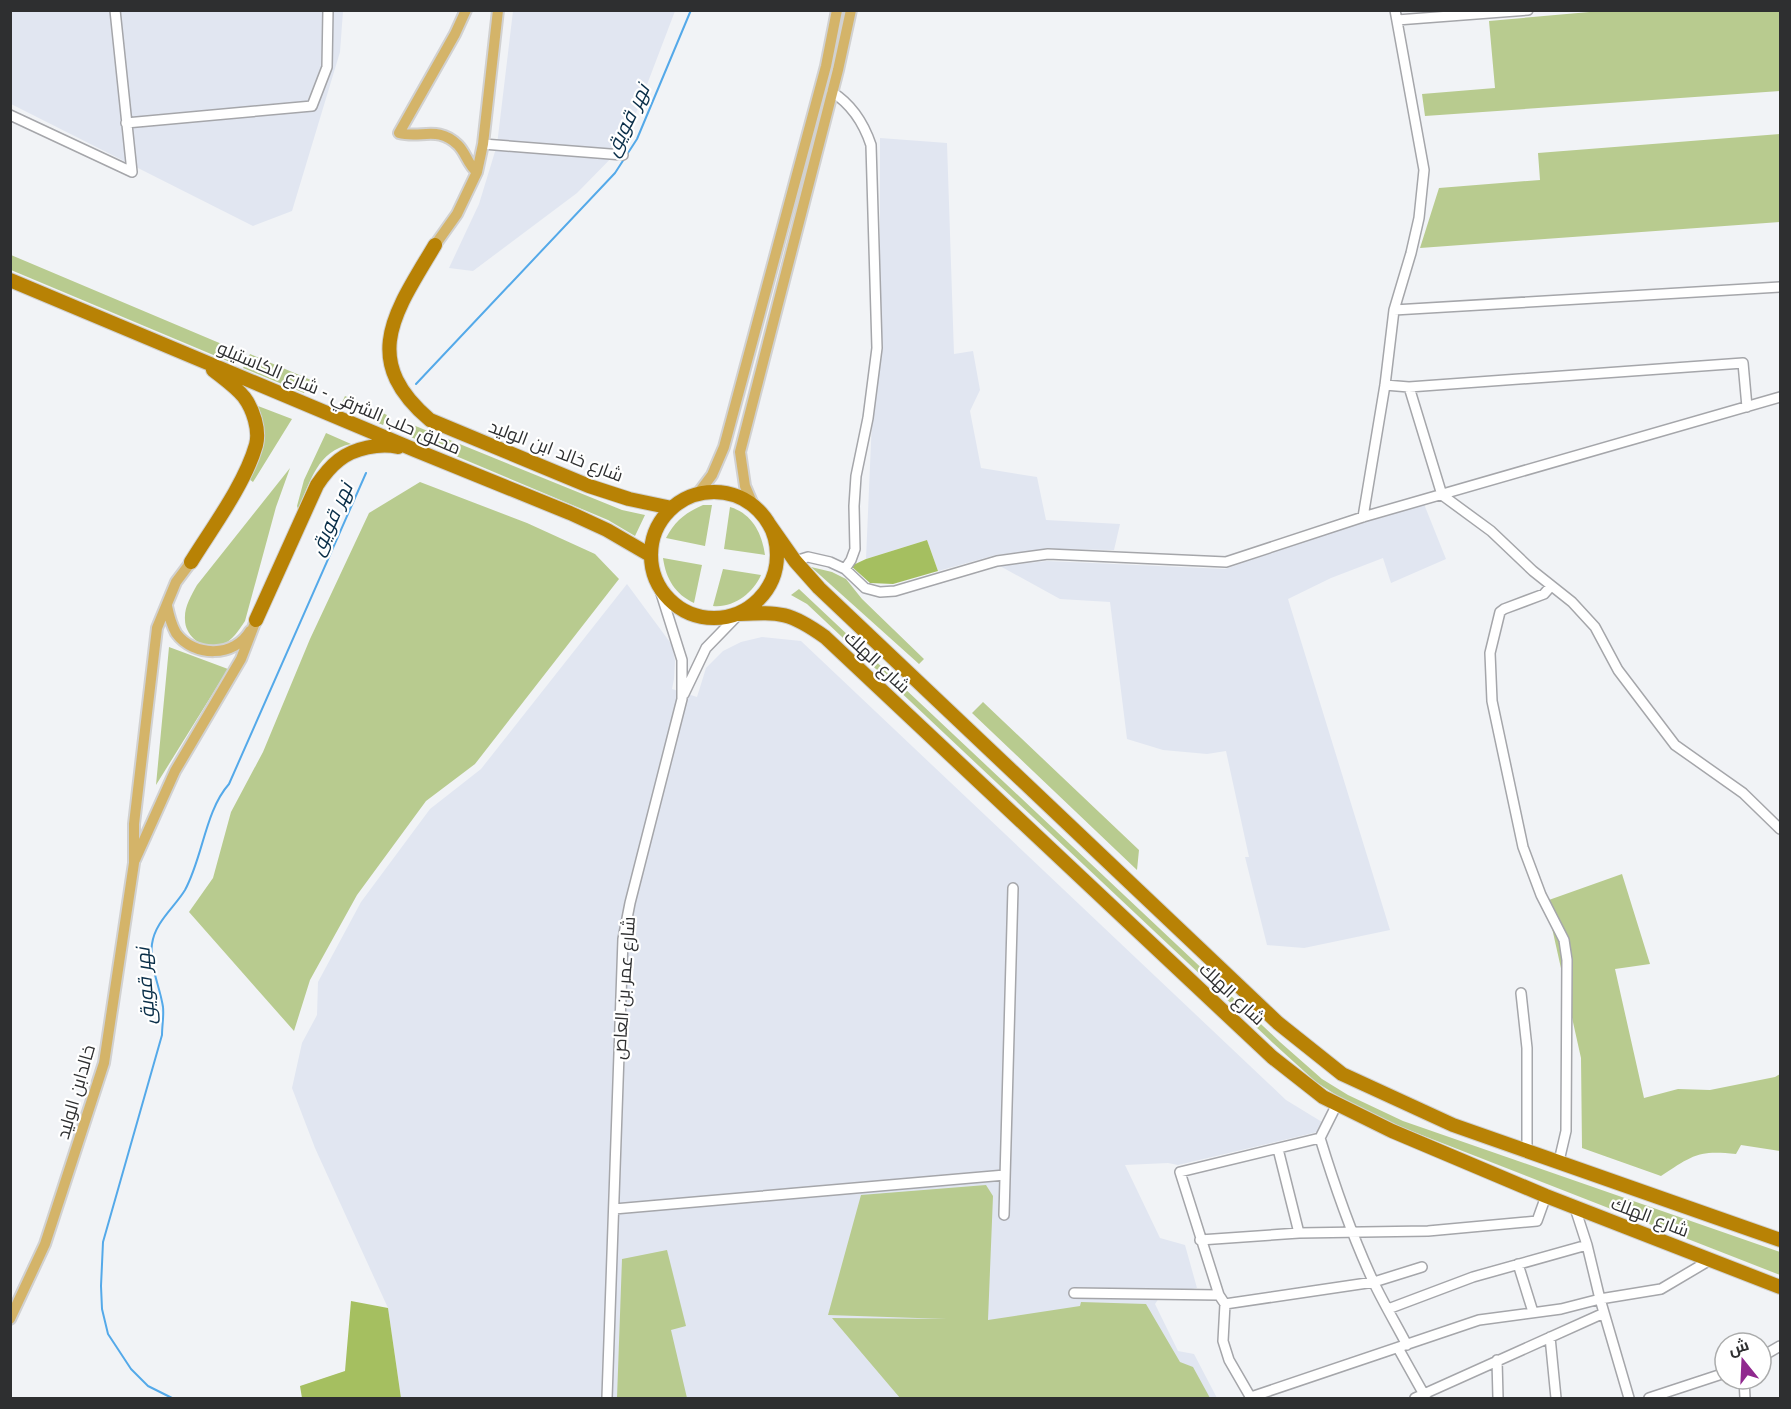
<svg xmlns="http://www.w3.org/2000/svg" width="1791" height="1409" viewBox="0 0 1791 1409" font-family="Arial,Cairo,sans-serif">
  <style>
    .built { fill: #e1e6f1 }
    .green { fill: #b8cb8f }
    .forest { fill: #a5bf60 }
    .lines { fill: none; stroke-linecap: round; stroke-linejoin: round }
    .stream { stroke: #54a9e9; stroke-width: 2 }
    .minor-casing { stroke: #a5a6aa; stroke-width: 12 }
    .major-casing { stroke: #d1d1d1; stroke-width: 14 }
    .highway-casing { stroke: #d1d1d1; stroke-width: 16 }
    .minor { stroke: #fff; stroke-width: 9 }
    .major { stroke: #d4b469; stroke-width: 10 }
    .highway { stroke: #b88205; stroke-width: 14 }
    .labels { text-anchor: middle; dominant-baseline: central; stroke-width: 4.5; stroke-linejoin: round; paint-order: stroke }
    .street-label { font-size: 18px; fill: #2e2f30; stroke: #fff }
    .water-label { font-size: 20px; font-style: italic; fill: #092e48; stroke: #fff }
  </style>
  <rect width="100%" height="100%" fill="#f1f3f6"/>
  <path class="built" d="M10,11H343L340,52L292,211L253,226L11,104Z
    M513,11H675L624,145L577,193L473,271L449,268L479,204L497,145Z
    M880,138L947,143L954,354L973,351L980,390L970,411L981,468L1037,477L1046,520L1120,524L1114,550L1048,549L996,555L938,571L927,540L866,559L880,233Z
    M1424,504L1446,559L1391,583L1383,558L1331,578L1288,599L1390,930L1304,948L1267,945L1245,857H1249L1226,751L1207,754L1163,750L1127,739L1110,602L1060,599L1000,566L1047,561L1225,569L1332,532Z
    M627,584L672,645L675,661L674,679L672,689L697,697L706,668L723,651L741,642L762,637L801,641L1286,1100L1322,1122L1317,1132L1178,1165L1168,1163L1125,1165L1160,1238L1185,1245L1197,1288L1161,1295L1155,1304L1178,1351L1194,1354L1217,1398H401L388,1308L315,1148L292,1088L302,1043L317,1015L318,982L361,902L430,809L481,769Z"/>
  <path class="green" d="M1612,10L1780,11V91L1425,116L1422,94L1495,88L1489,21Z
    M1780,134V222L1420,248L1439,188L1540,180L1538,153Z
    M11,255L236,350L230,362L11,270Z
    M250,354L311,380L304,393L243,368Z
    M345,396L387,415L383,425L340,407Z
    M258,406L292,419L253,482L249,479C259,453 270,434 258,406Z
    M413,425L622,510L645,515L635,536L608,520L406,435Z
    M326,433L351,444C317,451 311,481 298,509L297,506L304,480Z
    M290,468L276,507L245,621C239,630 232,641 222,645C206,652 185,637 185,620C184,607 191,596 197,585Z
    M420,482L527,523L595,554L619,579L475,764L426,801L357,895L310,980L294,1031L189,912L213,878L231,812L263,752L310,639L369,513Z
    M703,505H712L705,546L666,538C675,521 685,513 703,505Z
    M730,507C753,514 762,534 765,555L724,549Z
    M663,558L702,565L694,603C675,594 666,579 663,558Z
    M811,567L832,572L846,579L862,599L924,659L919,664Z
    M723,569L761,575C753,593 734,608 713,606Z
    M799,589L1280,1042L1322,1079L1348,1095L1403,1121L1780,1252V1275L1401,1127L1344,1100L1316,1082L1273,1043L807,604L791,595Z
    M169,647L228,669L156,785Z
    M983,702L1139,850L1137,870L972,713Z
    M1622,874L1650,964L1615,969L1644,1098L1678,1089L1710,1090L1775,1077L1780,1074V1151L1741,1145L1736,1154C1698,1150 1693,1155 1661,1176L1582,1148L1581,1058L1546,901Z
    M986,1185L993,1196L988,1320L1080,1306L1081,1302L1146,1304L1180,1362L1193,1367L1210,1398H900L832,1318L947,1319L828,1315L861,1195Z
    M667,1250L686,1326L671,1330L687,1398H617L622,1259Z"/>
  <path class="forest" d="M927,540L938,571L893,584L870,583L851,566L866,559Z
    M351,1301L388,1308L401,1398H302L300,1386L345,1371Z"/>
  <g class="lines">
    <path class="stream" d="M416,384L615,173L637,139L691,10
      M172,1398L148,1386L131,1369L108,1334L102,1309L101,1286L103,1242L162,1035C162,1026 164,1016 163,1007C160,986 149,966 152,944C155,922 174,908 185,890C203,857 205,811 229,784L366,473"/>
    <defs>
      <path id="minor" d="M115,10L132,172
        M1397,20L1528,10
        M832,92C851,104 864,124 871,145L877,348L868,418L856,476L854,506L855,549L851,560L845,569
        M10,115L132,172
        M126,123L312,106L327,67L328,10
        M483,144L623,155
        M1394,310L1780,287
        M1385,385L1409,387L1743,363L1747,407
        M1409,387L1442,495L1491,531L1533,571L1572,602L1595,627L1618,670L1675,745L1743,793L1780,829
        M1363,517L1385,385L1394,310L1411,253L1419,218L1424,170L1395,10
        M795,561L808,557L830,562L845,569L865,588L880,592L895,591L997,561L1048,554L1226,562L1363,517L1780,397
        M1551,586L1544,594L1504,609L1500,612L1490,653L1492,701L1523,847L1541,895L1564,940L1567,960L1566,1131L1559,1161
        M684,694L706,648L739,614
        M1521,993L1527,1048V1150
        M1320,1138C1335,1187 1352,1236 1374,1283C1384,1304 1396,1324 1407,1345
        M1278,1149L1299,1233
        M614,1209L1005,1175
        M1004,1215L1013,888
        M1200,1240L1299,1233L1428,1231L1537,1221L1546,1196
        M1587,1245L1600,1299L1629,1398
        M1518,1264L1533,1312
        M1074,1293L1219,1295
        M1225,1304L1374,1282L1422,1267
        M1388,1309L1473,1277L1587,1245L1575,1208
        M1550,1337L1556,1398
        M1398,1348L1426,1398
        M1761,1357L1780,1346
        M1497,1360L1498,1398
        M1744,1379L1745,1398
        M1251,1397L1479,1320L1561,1309L1600,1299L1661,1289L1710,1260
        M607,1398L623,939L630,903L682,699V660L659,587
        M1251,1398L1229,1360L1223,1341L1225,1304L1219,1295L1180,1172L1320,1138L1337,1104
        M1415,1398L1604,1313
        M1649,1398L1725,1373"/>
      <path id="major" d="M466,10L455,34L399,133C421,139 438,125 458,145C466,153 468,165 477,172
        M435,245L457,214L477,172L483,144L498,10
        M697,495L712,475L724,447L826,66L837,10
        M754,507L745,486L740,452L838,70L851,10
        M167,606C169,616 171,624 176,633C194,658 235,657 250,631
        M135,860L175,771L241,659L256,620
        M10,1319L45,1244L104,1063L134,863V824L157,628L176,582L191,562"/>
      <path id="highway" d="M435,245C396,311 358,359 430,420L589,486L629,499L672,508
        M10,280L415,450L570,513L607,530L650,555
        M651 555a63 63 0 1 1 126 0a63 63 0 1 1-126 0Z
        M769,524L795,561L819,588L1278,1023L1342,1074L1453,1125L1780,1240
        M191,562C212,528 245,484 256,445C260,430 253,409 244,397C236,387 223,378 213,370
        M739,614C781,612 790,612 825,637L1272,1057L1323,1097L1392,1131L1546,1196L1780,1287
        M256,620L317,485C323,476 330,467 339,460C354,448 380,443 398,447"/>
    </defs>
    <use href="#minor" class="minor-casing"/>
    <use href="#major" class="major-casing"/>
    <use href="#highway" class="highway-casing"/>
    <use href="#minor" class="minor"/>
    <use href="#major" class="major"/>
    <use href="#highway" class="highway"/>
  </g>
  <g class="labels">
    <g class="street-label">
      <text transform="translate(339 398) rotate(23)">محلق حلب الشرقي - شارع الكاستيلو</text>
      <text transform="translate(556 451) rotate(21)">شارع خالد ابن الوليد</text>
      <text transform="translate(877 662) rotate(43)">شارع الهلك</text>
      <text transform="translate(624 988) rotate(-86)">شارع عمر بن العاص</text>
      <text transform="translate(1232 994) rotate(43)">شارع الهلك</text>
      <text transform="translate(76 1092) rotate(-74)">خالدابن الوليد</text>
      <text transform="translate(1650 1217) rotate(21)">شارع الهلك</text>
    </g>
    <g class="water-label">
      <text transform="translate(627 120) rotate(-64)">نهر قويق</text>
      <text transform="translate(331 519) rotate(-66)">نهر قويق</text>
      <text transform="translate(145 986) rotate(-94)">نهر قويق</text>
    </g>
  </g>
  <rect width="1791" height="1409" fill="none" stroke="#2e2f30" stroke-width="24"/>
  <g transform="translate(1743 1361) rotate(342)"><circle r="28" fill="#ffffff" stroke="#abacac" stroke-width="1.5"/>
  <path d="M0-4.5L10 22L0 15L-10 22Z" fill="#90288e"/>
  <text y="-9" font-size="16" font-weight="bold" text-anchor="middle" fill="#2e2f30">ش</text>
  </g>
</svg>
